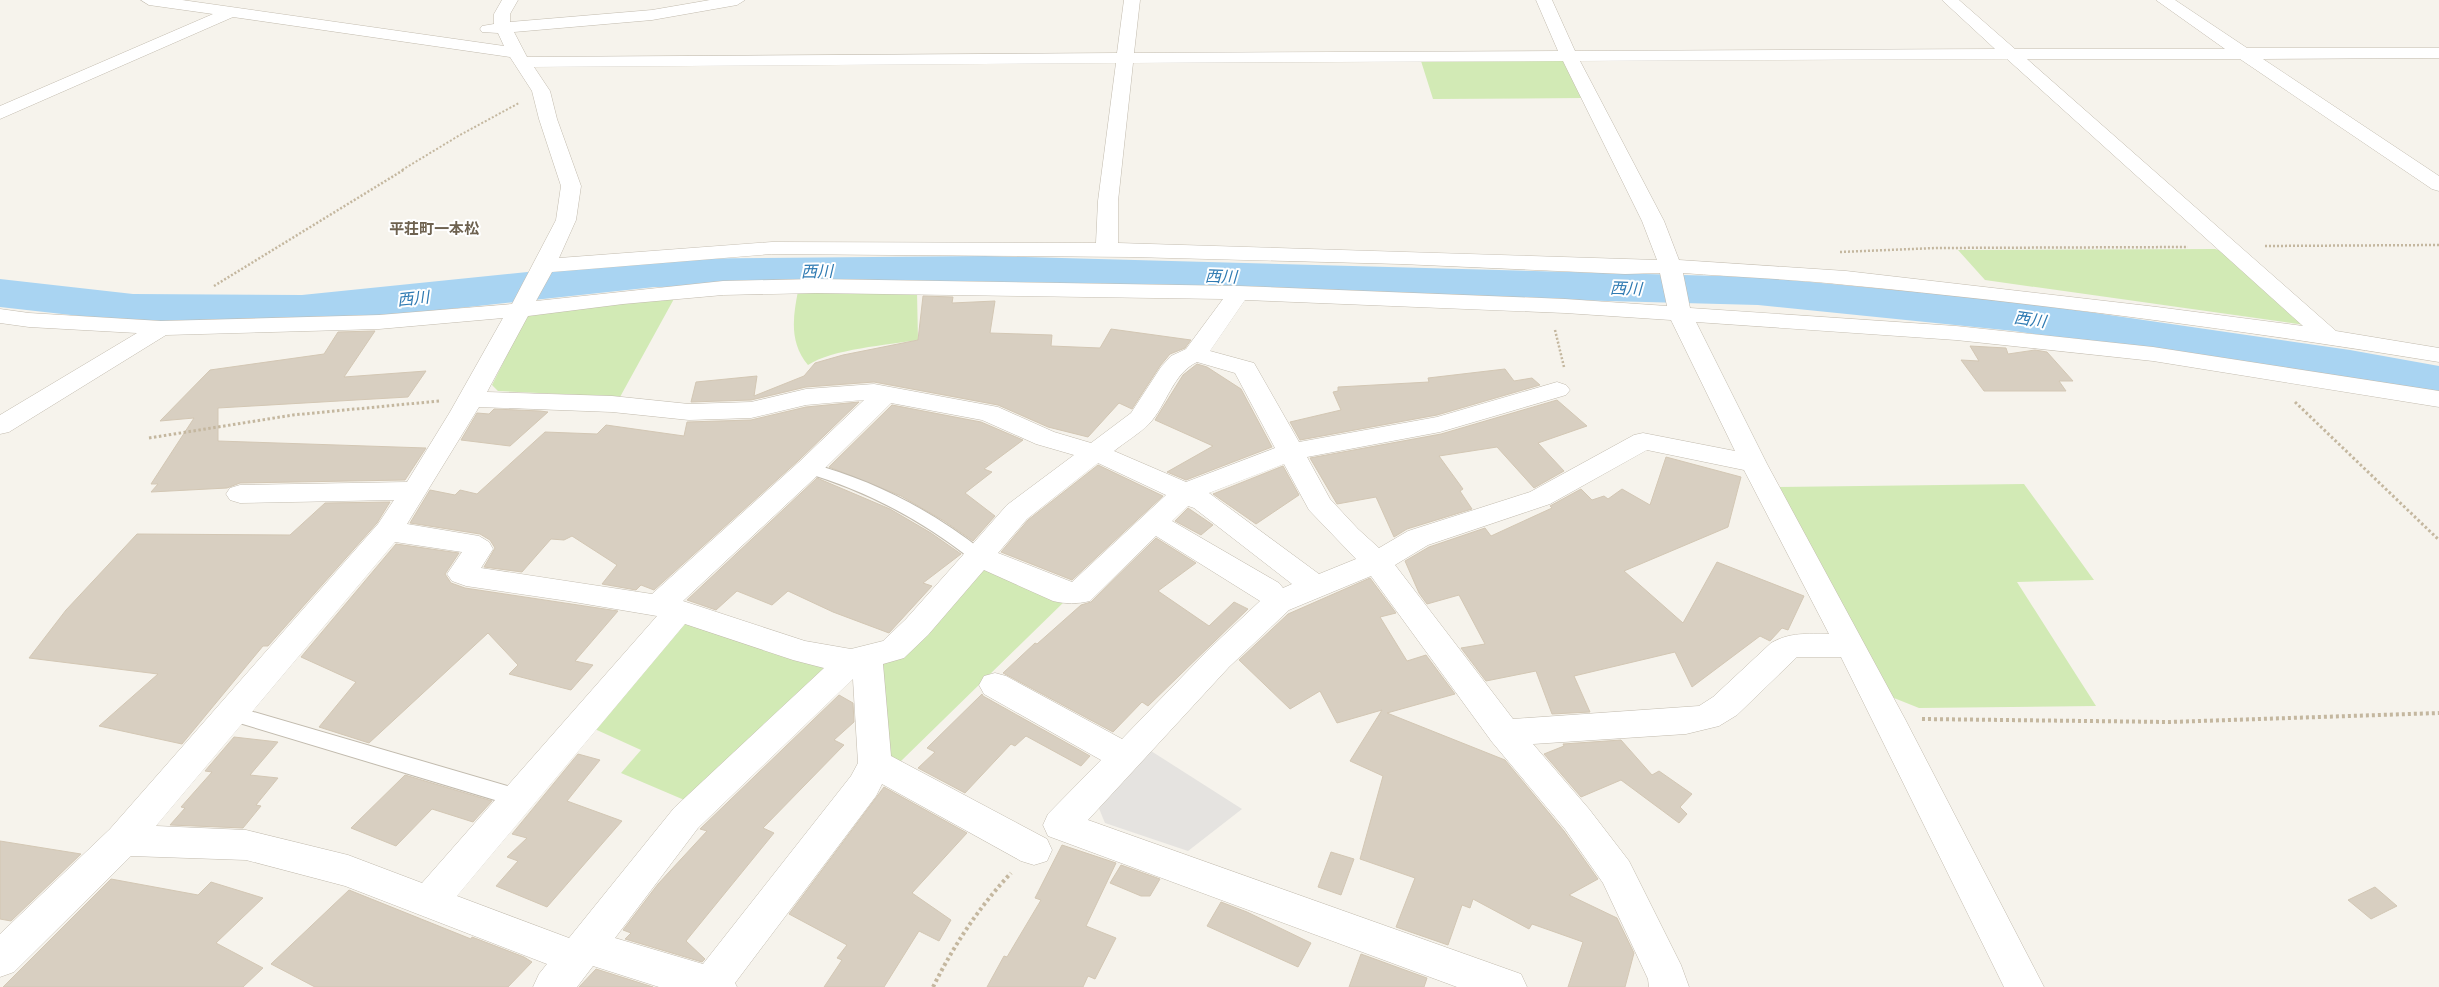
<svg xmlns="http://www.w3.org/2000/svg" width="2439" height="987" viewBox="0 0 2439 987" font-family="'PT Sans','Noto Sans JP',sans-serif">
  <style>
    .green { fill: #d2eab5 }
    .parking { fill: #e5e3e0 }
    .lines { fill: none; stroke-linecap: round; stroke-linejoin: round }
    .river { fill: #a9d4f2; fill-rule: evenodd }
    .building { fill: #d8cfc1; stroke: #d3c7b4 }
    .lane-casing { stroke: #c2bbae; stroke-width: 2 }
    .street-casing { stroke: #c2bbae; stroke-width: 1 }
    .path-far3 { stroke: #c4b79f; stroke-width: 2; stroke-dasharray: 2 2; stroke-linecap: butt }
    .path-far2 { stroke: #c4b79f; stroke-width: 2.5; stroke-dasharray: 2 2; stroke-linecap: butt }
    .path-far1 { stroke: #c4b79f; stroke-width: 3; stroke-dasharray: 2.5 2.5; stroke-linecap: butt }
    .path { stroke: #c4b79f; stroke-width: 4; stroke-dasharray: 3 3; stroke-linecap: butt }
    .lane { fill: #fff; fill-rule: evenodd }
    .street { fill: #fff; fill-rule: evenodd }
    .labels { text-anchor: middle; dominant-baseline: central; stroke-width: 4; stroke-linejoin: round; paint-order: stroke }
    .far-quarter-label { font-size: 15px; font-weight: bold; fill: #6e6250; stroke: #fff }
    .water-label { font-size: 16px; font-style: italic; fill: #2e7ab2; stroke: #fff }
  </style>
  <rect width="100%" height="100%" fill="#f6f3ec"/>
  <path class="green" d="M1563,60L1582,98L1433,99L1421,61Z
    M2215,249L2231,254L2305,325L1985,280L1958,250Z
    M798,291L917,292L918,340C888,345 832,349 808,365C789,342 793,317 798,291Z
    M675,297L620,397L498,391L492,385L526,317L545,310Z
    M2024,484L2094,580L2017,582L2096,706L1919,708L1889,696L1779,487Z
    M977,564L1067,599L900,762L882,754L879,668Z
    M679,622L826,668L689,802L621,773L641,750L588,726Z"/>
  <path class="parking" d="M1151,751L1242,809L1188,851L1105,823L1098,806Z"/>
  <g class="lines">
    <path class="river" d="M985,256L1758,277L2014,301L2350,350L2439,366V398L2350,380L2014,331L1758,305L985,284L655,287L302,325L133,322L0,307V279L133,294L302,295L655,259Z"/>
  </g>
  <path class="building" d="M923,296L953,297L952,303L995,301L990,333L1052,335L1051,346L1100,348L1111,329L1191,340L1185,348L1170,354L1160,366L1132,409L1119,403L1088,437L1048,427L998,405L874,382L806,387L751,400L691,402L696,382L757,376L754,396L804,376L815,363L843,355L918,340Z
    M375,331L344,377L426,371L408,397L218,408V441L426,448L405,480L240,483L227,488L151,492L158,484H151L194,418L160,421L210,370L324,354L338,332Z
    M1970,346L2006,348L2008,354L2035,350L2047,352L2073,381H2059L2066,391H1984L1961,360L1979,361Z
    M1197,364L1207,367L1241,389L1272,447L1186,480L1167,472L1213,446L1155,420L1183,375Z
    M1505,369L1514,381L1532,378L1540,385L1437,415L1300,440L1290,422L1341,410L1333,392L1338,391V387L1429,382L1428,378Z
    M1557,400L1587,426L1538,443L1564,471L1534,488L1497,447L1439,456L1463,489L1460,491L1472,509L1407,529L1394,537L1376,497L1337,504L1310,458L1441,434Z
    M859,402L798,461L654,590L641,585L636,590L602,584L617,565L572,536L564,540L551,539L522,572L484,567L495,548L490,540L480,534L410,523L430,490L455,495L460,490L477,494L545,432L597,434L606,425L684,436L687,422L751,420L806,407Z
    M892,405L981,422L1023,440L984,469L992,472L965,493L995,516L973,541L944,521L901,496L829,467Z
    M494,409L540,411L548,412L510,446L461,440L477,413L489,414Z
    M1666,457L1741,477L1728,527L1624,571L1683,623L1717,562L1804,596L1788,630L1782,628L1770,641L1760,636L1692,687L1675,652L1574,676L1590,712L1552,714L1536,671L1486,681L1461,648L1485,644L1459,595L1427,604L1419,593L1405,561L1429,547L1485,528L1491,536L1552,508L1550,506L1581,489L1592,500L1604,496L1608,499L1622,489L1650,505Z
    M1098,465L1163,496L1072,580L1001,552L1028,520Z
    M1283,466L1299,495L1256,524L1213,494Z
    M817,478L890,509L931,533L961,554L923,583L932,586L889,633L833,612L788,591L772,605L737,591L716,610L687,600Z
    M390,502L377,523L268,646H263L182,744L99,726L158,674L29,658L66,610L137,534L290,535L325,503Z
    M1188,508L1213,525L1201,535L1175,521Z
    M1156,538L1196,563L1158,591L1209,626L1234,602L1248,609L1148,706L1142,702L1113,732L1003,673L1035,643L1037,644L1081,605L1091,602Z
    M396,544L459,553L445,574L451,583L465,588L618,611L575,661L593,665L571,690L509,674L518,665L488,633L369,743L319,727L356,682L301,657Z
    M1370,578L1396,613L1380,617L1407,661L1426,655L1455,694L1387,713L1505,760L1564,831L1598,879L1569,895L1617,918L1634,953L1625,987H1568L1583,942L1532,924L1529,929L1473,899L1470,908L1462,905L1448,945L1396,927L1415,878L1360,859L1383,776L1350,761L1382,710L1337,723L1320,691L1290,709L1239,660L1288,614Z
    M982,694L983,696L1090,756L1081,766L1026,736L1015,746L1011,744L965,793L918,768L935,752L927,748Z
    M839,695L853,703L854,722L834,740L844,745L763,828L774,833L686,941L705,959L702,962L625,939L631,933L623,930L658,884L707,831L700,829Z
    M234,737L278,742L250,775L278,778L256,805L261,806L243,828L170,825L185,808L181,807L212,772L205,771Z
    M1621,740L1652,775L1659,771L1692,794L1680,807L1687,814L1679,823L1621,780L1581,797L1544,754L1564,746L1563,744Z
    M578,754L600,760L567,801L622,821L547,907L496,886L518,861L507,857L527,838L512,834Z
    M405,775L492,801L473,822L432,809L396,846L351,828Z
    M884,787L967,833L912,893L951,920L939,941L919,931L884,987H824L842,960L837,958L847,945L789,914Z
    M0,841L81,854L11,921L0,919Z
    M1062,845L1116,863L1086,926L1116,938L1095,979L1088,976L1083,987H987L1004,956L1007,957L1041,900L1035,898Z
    M1331,852L1354,859L1341,895L1318,887Z
    M1121,865L1160,879L1150,896H1141L1110,883Z
    M111,879L198,895L211,882L263,898L216,943L263,968L243,987H3Z
    M2375,887L2397,906L2371,919L2348,900Z
    M349,890L471,939L472,937L524,957L532,962L508,987H315L271,964Z
    M1221,902L1247,912L1311,943L1298,967L1207,926Z
    M1361,954L1427,978L1424,987H1349Z
    M596,969L653,987H579Z"/>
  <g class="lines">
    <defs>
      <path id="lane" d="M809,463C873,480 931,510 983,551L986,555L983,559L977,561L971,559C920,519 865,490 803,472L801,468L803,464Z
        M233,706L518,789L525,792L528,798L525,804L518,807L226,719L223,714L226,709Z"/>
      <path id="street" d="M141,0H182L504,46L498,33L482,32L480,29L482,26L494,24V14L502,0H518L510,14V22L652,10L710,0H745L737,5L652,20L514,32L527,57L1117,53L1124,0H1140L1134,53L1558,51L1536,0H1552L1575,51L1995,49L1942,0H1959L2015,49H2225L2156,0H2175L2247,48H2439V58L2263,59L2439,176V191L2432,189L2240,59H2027L2336,331L2439,348V362C2243,330 2045,304 1847,285C1792,279 1737,277 1683,273L1690,308L1956,326L2153,347L2439,391V407L2153,361L1956,340L1696,322L1767,464L1905,719L2044,987H2004L1841,657H1797L1737,715L1719,726L1686,734L1533,744L1589,809L1629,861L1681,965L1689,987H1649L1648,979L1603,883L1565,829L1492,742L1371,576L1289,610L1229,667L1088,820L1507,969L1521,974L1527,987H1457L1048,836L1043,825L1048,814L1101,760L984,694L979,685L984,676L995,673L1006,676L1122,739L1207,651L1260,601L1156,536L1090,601C1077,604 1066,604 1053,601L984,570L928,635L904,658L883,664L891,756L1047,839L1052,850L1047,861L1034,865L1021,861L882,784L876,796L735,983L737,987H659L593,966L577,987H533L539,974L547,964L345,886L246,860L131,856L14,972L0,977V934L110,829L378,524L394,500L240,503L230,500L226,494L230,488L240,485L407,482L450,412L503,318L379,329L166,335L9,432L0,434V415L137,333L29,327L0,323V309L29,313L161,321L379,315L512,304L556,220L561,186L539,119L532,91L510,57L233,17L0,119V106L213,14L149,5ZM2007,59L2303,326L2157,307L1846,271L1679,260L1664,221L1580,61ZM1563,61L1642,221L1657,260L1118,243V201L1133,63ZM1116,63L1098,201L1096,243L772,242L559,258L576,220L581,186L557,119L550,91L534,67ZM772,254L1132,257L1401,264L1625,274L1660,273L1667,306L1565,299L1239,286L816,279L723,281L536,301L552,272ZM816,293L1223,299L1186,349L1171,356L1161,367L1131,413L1091,443L1054,432L998,407L874,384L806,389L751,402L689,404L612,396L487,392L528,316L623,304L723,295ZM1245,300L1565,313L1671,320L1735,451L1643,433L1634,435L1530,492L1408,531L1379,548L1358,529L1330,499L1307,457L1440,432L1566,395L1570,390L1566,385L1557,382L1437,417L1299,442L1254,363L1210,351ZM1197,362L1235,373L1275,448L1186,482L1114,451C1125,442 1139,434 1149,424C1167,405 1172,374 1197,362ZM864,400L799,462L652,594L481,568L493,549L489,542L479,536L407,524L479,407L612,412L689,420L751,418L806,405ZM891,403L982,420L1036,444L1074,455L1007,505L970,547L967,548L963,555L906,619L883,641L851,649L805,641L683,601L819,474ZM1647,450L1744,470L1829,634C1807,634 1790,632 1771,643L1713,697L1699,706L1513,719L1395,565L1428,545L1550,504ZM1098,463L1166,495L1072,582L998,553L1027,519ZM1284,464L1309,510L1356,559L1319,574L1209,493ZM1188,506L1194,508L1292,584L1283,588L1279,583L1172,521ZM395,542L462,552L447,574L452,581L466,586L568,601L657,616L422,883L348,855L246,830L156,826ZM685,624L793,660L824,668L674,808L569,938L457,896ZM853,679L858,763L851,776L703,964L615,938L698,828Z"/>
    </defs>
    <use href="#lane" class="lane-casing"/>
    <use href="#street" class="street-casing"/>
    <path class="path-far3" d="M402,170L460,135L519,103"/>
    <path class="path-far2" d="M2265,246L2439,245
      M1840,252L1936,248L2188,247
      M214,286L405,169
      M1555,330L1564,367"/>
    <path class="path-far1" d="M2295,402L2439,540
      M149,438L293,415L439,401"/>
    <path class="path" d="M1922,719L2169,722L2439,713
      M933,987C954,945 979,907 1011,873"/>
    <use href="#lane" class="lane"/>
    <use href="#street" class="street"/>
  </g>
  <g class="labels">
    <g class="far-quarter-label">
      <text x="434" y="228">平荘町一本松</text>
    </g>
    <g class="water-label">
      <text transform="translate(817 271) rotate(-1)">西川</text>
      <text transform="translate(1221 276) rotate(2)">西川</text>
      <text transform="translate(1626 288) rotate(2)">西川</text>
      <text transform="translate(413 298) rotate(-6)">西川</text>
      <text transform="translate(2030 319) rotate(8)">西川</text>
    </g>
  </g>
</svg>
